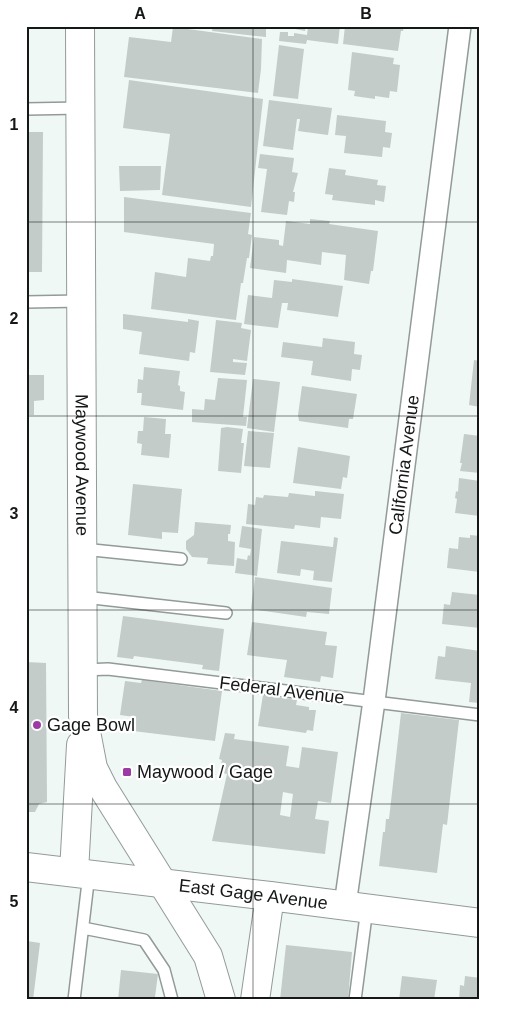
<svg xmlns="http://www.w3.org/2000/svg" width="506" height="1026" viewBox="0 0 506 1026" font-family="Arial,sans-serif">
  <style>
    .building { fill: #c3ccc9; fill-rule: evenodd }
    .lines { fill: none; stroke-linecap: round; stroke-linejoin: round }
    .lane-casing { stroke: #929b98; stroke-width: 14 }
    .street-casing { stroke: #929b98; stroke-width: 24 }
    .secondary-casing { stroke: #929b98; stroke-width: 30 }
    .lane { stroke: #fff; stroke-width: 11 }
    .street { stroke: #fff; stroke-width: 21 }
    .secondary { stroke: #fff; stroke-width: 28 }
    .grid { fill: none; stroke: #151817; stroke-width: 1; stroke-opacity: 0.55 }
    .poi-dot { fill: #9c3ba3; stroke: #fff; stroke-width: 2 }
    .labels { text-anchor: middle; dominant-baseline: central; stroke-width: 4.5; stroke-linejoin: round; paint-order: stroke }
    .street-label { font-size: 18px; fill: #151817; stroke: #fff }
    .poi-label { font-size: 18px; fill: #151817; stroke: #fff; text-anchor: start }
    .neatline { fill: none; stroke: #151817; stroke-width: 2 }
    .grid-label { font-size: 16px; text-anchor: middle; font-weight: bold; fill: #151817 }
  </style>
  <rect width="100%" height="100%" fill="#eff8f5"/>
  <path class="building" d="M213,26H266V37L212,31Z
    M280,26H306L305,31Z
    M308,26H340L338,44L307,40L306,44L279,41L280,32H288V36H294V33L307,35Z
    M345,26H404L403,31H401L398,51L343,44Z
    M173,27L262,39L261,69L258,93L124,77L129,37L171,42Z
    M279,45L304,49L298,99L273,96Z
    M352,52L394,58L393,64L400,65L397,92L390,91L389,98L375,96V99L354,96L355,91L348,90Z
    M129,80L263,99L251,207L162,195L170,134L123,128Z
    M269,100L332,108L328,135L298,131L300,119H297L293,150L263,146Z
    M337,115L386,121L385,132L392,133L390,148L383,147L382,157L344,153L346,136L335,135Z
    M26,132H43L42,272H26Z
    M260,154L294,158L292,172L298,173L293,192H295L294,202L289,201L287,215L261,212L267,169L258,168Z
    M119,166H161L160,190L120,191Z
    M329,168L346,170L345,175L378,180L377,185L386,186L384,202L375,200V205L332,200L333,195L325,194Z
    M124,197L251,213L248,234L252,235L249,258H247L243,283H241L236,320L151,309L155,272L186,277L188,258L210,261L211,256H213L214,244L124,232Z
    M310,219L330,221L329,224L378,231L373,271H371L369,284L344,280L346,255L322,252L321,265L287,260L286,273L250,268L254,237L279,240V245L283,246L286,221L310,224Z
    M292,279L343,286L338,317L287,310L288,303H282L278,328L244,324L248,295L272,298L274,280L292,282Z
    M123,314L188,322V319L199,321L195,353L190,352L189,361L139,354L142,332L123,329Z
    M216,320L242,323L241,328L251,330L247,361L233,359V362L247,363L245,375L210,372Z
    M323,338L355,342L354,354L362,355L360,370L352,369L351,381L311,375L313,361L281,357L283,342L322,347Z
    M474,360L480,361V407L469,405Z
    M144,367L180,371L178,385L180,386V391L185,392L183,410L141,405L142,393H137L138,379L143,380Z
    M26,375H44V400L34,401V415H26Z
    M218,378L247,380L243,417H247L246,426L192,422V409L204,410L205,399L215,400Z
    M253,379L280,382L274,432L247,428Z
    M302,386L357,394L353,419H349L348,428L299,421L298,415Z
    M144,417L166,419L165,434H171L169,458L141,455L142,444L137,443L138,431H143Z
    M227,427L243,429L241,443H244L241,473L218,471L221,428Z
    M248,431L274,433L270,468L244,466Z
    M464,434L480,436V473L460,471L462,463H460Z
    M298,447L350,456L347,478L343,477L341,489L293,483Z
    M459,478L480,481V516L455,513L457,499L455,498L456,491L458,492Z
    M133,484L182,489L178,533L162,532V539L128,535Z
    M315,491L344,494L341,519L321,517L320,528L295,525L294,529L246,524L248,504L255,505L256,497L263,498L264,495L288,497L289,493L315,496Z
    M195,522L231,525L230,534H228V541L235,542L234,566L207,564L208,558L192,557L186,549V541L194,535Z
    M242,526L262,529L257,576L235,573L237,558L247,560L248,555L250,556L251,549L239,547Z
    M470,535L480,536V572L447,568L449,548L458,549L459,537L470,538Z
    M334,537L338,538L332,582L313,580L314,571L301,569L300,576L277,573L281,541L333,547Z
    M255,577L332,588L329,614L307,612L306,617L251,609Z
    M452,592L480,595V628L442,624L444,604L450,605Z
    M123,616L224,629L219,671L202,669L203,665L134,656L133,659L117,657Z
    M252,622L327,632L325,645L337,646L333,678L321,676L320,682L284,677L287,660L247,655Z
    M446,646L480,651V703L469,702L471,683L435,679L438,656L445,657Z
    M26,662L46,663L47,802L39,804L35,812H26Z
    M142,680L222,691L215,741L133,731L135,717L120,715L125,681L141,683Z
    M263,695L297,700L296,705L309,707V710H316L313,731L307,730L306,733L258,726Z
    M401,713L459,720L447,825L443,824L437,873L379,866L383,832H385L386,819H389Z
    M225,733L235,734L234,739L289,746L286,766L299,768L302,747L338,752L331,803L318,801L315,819L329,821L325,854L212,841L227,774L219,772L222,760L219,759ZM283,792L293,794L290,817L280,815Z
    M27,941L40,943L33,1000H26Z
    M286,945L352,952L348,1000H280Z
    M121,970L158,974L155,997L169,1000H118Z
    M402,976L437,980L434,1000H399Z
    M465,976L480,978V1000H459L460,985L464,986Z"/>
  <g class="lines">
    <defs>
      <path id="lane" d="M26,109L81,108
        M26,302L81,301
        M83,549L181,559
        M84,597L226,613
        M84,670L108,669L480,715
        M83,928L144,940L164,970L172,1000
        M74,1000L89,874
        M355,1000L367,908"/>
      <g id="street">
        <path id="s1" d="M345,905L374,701L460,26"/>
      </g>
      <g id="secondary">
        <path id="s2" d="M80,26L83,716L93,768L103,788L208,956L221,1000"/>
        <path id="s3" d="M26,867L270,896L480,923"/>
        <path d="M74,872L81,745"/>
        <path d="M255,1000L270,896"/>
      </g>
    </defs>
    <use href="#lane" class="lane-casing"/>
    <use href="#street" class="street-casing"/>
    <use href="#secondary" class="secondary-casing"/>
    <use href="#lane" class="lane"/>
    <use href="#street" class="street"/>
    <use href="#secondary" class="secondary"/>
  </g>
  <path class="grid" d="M253,26V1000M26,222H480M26,416H480M26,610H480M26,804H480"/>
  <g class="poi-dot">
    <circle cx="37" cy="725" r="5"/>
    <rect x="122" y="767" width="10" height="10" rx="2.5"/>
  </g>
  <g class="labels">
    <g class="street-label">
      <text stroke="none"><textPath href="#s2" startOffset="439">Maywood Avenue</textPath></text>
      <text stroke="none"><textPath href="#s1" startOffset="444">California Avenue</textPath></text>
      <text transform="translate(282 690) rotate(7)">Federal Avenue</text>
      <text stroke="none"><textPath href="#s3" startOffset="229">East Gage Avenue</textPath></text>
    </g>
    <g class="poi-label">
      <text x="47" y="725">Gage Bowl</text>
      <text x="137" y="772">Maywood / Gage</text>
    </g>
  </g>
  <rect width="506" height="1026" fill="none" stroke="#ffffff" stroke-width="55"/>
  <rect x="28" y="28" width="450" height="970" class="neatline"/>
  <g class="grid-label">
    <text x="140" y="19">A</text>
    <text x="366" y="19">B</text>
    <text x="14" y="130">1</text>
    <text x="14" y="324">2</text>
    <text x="14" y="519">3</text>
    <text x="14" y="713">4</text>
    <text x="14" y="907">5</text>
  </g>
</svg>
